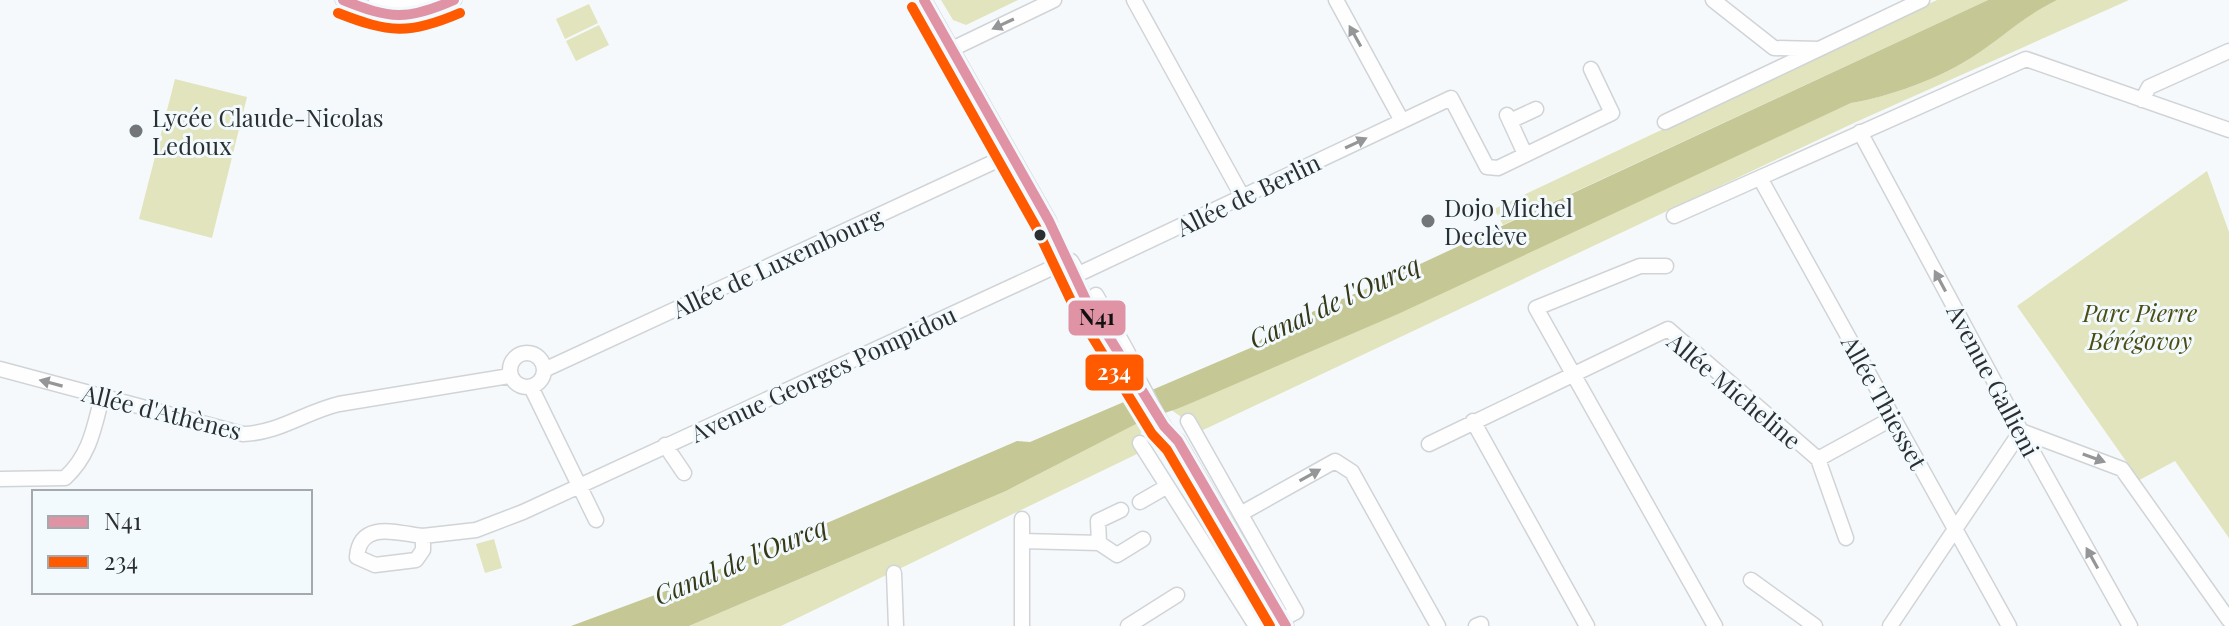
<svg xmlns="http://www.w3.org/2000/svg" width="2229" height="626" viewBox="0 0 2229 626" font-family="'Playfair Display',serif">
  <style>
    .green { fill: #e1e4bc }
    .water { fill: #c5c894 }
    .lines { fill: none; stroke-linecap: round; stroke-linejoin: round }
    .minor-casing { stroke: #d1d4d6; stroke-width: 17 }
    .minor { stroke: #fefefe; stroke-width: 14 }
    .bus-1-casing { stroke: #f3fafe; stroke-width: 16 }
    .bus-2-casing { stroke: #f3fafe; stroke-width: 16 }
    .bus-1 { stroke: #e193a6; stroke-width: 10 }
    .bus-2 { stroke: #ff5a00; stroke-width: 10 }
    .oneway { fill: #949698 }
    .poi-dot { fill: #727678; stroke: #f3fafe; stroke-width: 3 }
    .bus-dot { fill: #2b2f31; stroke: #f3fafe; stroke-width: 3 }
    .labels { text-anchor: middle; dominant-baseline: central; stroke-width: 6; stroke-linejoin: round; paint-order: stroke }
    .poi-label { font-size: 24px; fill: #2b2f31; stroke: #f3fafe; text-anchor: start }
    .street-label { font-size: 24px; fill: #2b2f31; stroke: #f3fafe }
    .park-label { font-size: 24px; font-style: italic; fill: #4c4d14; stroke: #f3fafe }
    .water-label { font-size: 26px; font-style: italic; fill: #373817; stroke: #f3fafe }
    .line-badge { stroke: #f3fafe; stroke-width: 3 }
    .badge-label { font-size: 22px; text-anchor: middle; font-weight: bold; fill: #fff }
    .pale-badge-label { font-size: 22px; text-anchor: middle; font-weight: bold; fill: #111 }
  </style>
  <rect width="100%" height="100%" fill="#f6f9fb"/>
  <path class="green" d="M941,0H1018L966,25L953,20Z
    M1937,0H1988L1503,225L1494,209Z
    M2057,0H2129L1856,122L1201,431L1170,409L1182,407L1851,103C1889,97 1941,78 1974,56C2003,37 2025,15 2057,0Z
    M589,4L598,23L565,39L556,19Z
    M599,25L609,45L576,61L566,41Z
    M175,79L247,97L212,238L139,219Z
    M2207,171L2229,232V538L2175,461L2132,484L2122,469L2128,464L2017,306Z
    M1142,421L1139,453L781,626H689L1006,491Z
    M494,539L502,568L485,573L476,544Z"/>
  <path class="water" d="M1988,0H2057C2024,16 2004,36 1974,56C1941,78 1889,97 1851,103L1398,314L1182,407L1142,421L1006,491L689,626H571L690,582L1017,441L1030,442L1255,346L1270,330L1375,285Z"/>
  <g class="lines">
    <defs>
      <path id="minor" d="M343,0C395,21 400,25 454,0
        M376,0L410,6L432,0
        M924,0L1049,221C1068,275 1101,327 1134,373C1150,395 1156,424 1178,441L1286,626
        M1134,0L1242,196
        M1336,0L1402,121
        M1713,0L1774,48L1819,49L1922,0
        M952,49L1054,0
        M2142,100L2149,87L2229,51
        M1507,115L1525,154
        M1510,121L1536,109
        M1665,122L1819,49
        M1860,132L2021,431L2130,626
        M1760,178L2009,626
        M1674,216L2026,59L2229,130
        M1071,261L1077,271L1083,272L1451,98L1487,167L1498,168L1612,113L1591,69
        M1666,266H1640L1536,308L1715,626
        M1096,295L1128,353L1133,369
        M510 370a17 17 0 1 1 34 0a17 17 0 1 1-34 0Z
        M0,369L243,434C279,433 305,412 339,404L510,376
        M544,370L1011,154
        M531,387L596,520
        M1188,421L1296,612L1268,626
        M1473,421L1587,626
        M1167,433L1169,445L1273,626
        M1140,443L1256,626
        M1429,444L1668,329L1818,459L1893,418
        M665,445L684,473
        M1818,459L1846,538
        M0,479L65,478C90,455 94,428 102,397
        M1140,502L1166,487
        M1121,510L1098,521L1099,543L1117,555L1143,539
        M1242,513L1335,461L1352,472L1438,626
        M1022,519V626
        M423,536C397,533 360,520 357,557L375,565L416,560L423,550V536L476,530L523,512L1067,261
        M1022,541L1099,543
        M894,573L896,626
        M1751,580L1815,626
        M1128,626L1177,595
        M1476,626L1481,624
        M1890,626L2021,431L2122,469L2229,620"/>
    </defs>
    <use href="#minor" class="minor-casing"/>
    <use href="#minor" class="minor"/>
    <defs>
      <path id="bus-1" d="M343,0C390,19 407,21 454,0
        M924,0L1049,221L1086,300L1164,426L1178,441L1286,626"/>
      <path id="bus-2" d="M912,7L1036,227L1074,307L1152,434L1167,450L1270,626
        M338,13C389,33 409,35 460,13"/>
    </defs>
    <use href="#bus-1" class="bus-1-casing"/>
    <use href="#bus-2" class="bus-2-casing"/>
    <use href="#bus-1" class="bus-1"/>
    <use href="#bus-2" class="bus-2"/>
  </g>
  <defs><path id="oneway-solid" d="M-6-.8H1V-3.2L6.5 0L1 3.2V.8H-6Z" transform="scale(2)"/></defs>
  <g class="oneway">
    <use href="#oneway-solid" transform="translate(1003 24) rotate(155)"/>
    <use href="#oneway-solid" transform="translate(1355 36) rotate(-119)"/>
    <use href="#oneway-solid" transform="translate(1356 143) rotate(-25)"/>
    <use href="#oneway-solid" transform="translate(1940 281) rotate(-118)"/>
    <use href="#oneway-solid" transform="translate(51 383) rotate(-165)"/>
    <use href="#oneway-solid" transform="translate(2094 458) rotate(20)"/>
    <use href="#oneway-solid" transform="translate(1310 475) rotate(-29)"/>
    <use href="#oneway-solid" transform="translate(2092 558) rotate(-119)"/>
  </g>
  <g class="poi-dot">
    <circle cx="136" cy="131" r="8"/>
    <circle cx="1428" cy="221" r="8"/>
  </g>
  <circle class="bus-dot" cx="1040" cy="235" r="7"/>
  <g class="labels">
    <g class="poi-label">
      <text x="152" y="117">Lycée Claude-Nicolas<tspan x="152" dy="28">Ledoux</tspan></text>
      <text x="1444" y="207">Dojo Michel<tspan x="1444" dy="28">Declève</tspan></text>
    </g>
    <g class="street-label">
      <text transform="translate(1248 194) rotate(-26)">Allée de Berlin</text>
      <text transform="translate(777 262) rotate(-25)">Allée de Luxembourg</text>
      <text transform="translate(823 373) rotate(-25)">Avenue Georges Pompidou</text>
      <text transform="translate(1994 380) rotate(62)">Avenue Gallieni</text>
      <text transform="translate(1735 390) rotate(40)">Allée Micheline</text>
      <text transform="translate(1885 402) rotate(61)">Allée Thiesset</text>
      <text transform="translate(162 411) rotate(14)">Allée d'Athènes</text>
    </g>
    <g class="park-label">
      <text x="2140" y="312">Parc Pierre<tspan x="2140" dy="28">Bérégovoy</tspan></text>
    </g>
    <g class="water-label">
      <text transform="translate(1334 301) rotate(-25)">Canal de l'Ourcq</text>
      <text transform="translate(740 560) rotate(-23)">Canal de l'Ourcq</text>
    </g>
  </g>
  <g class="line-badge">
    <rect x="1067" y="299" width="60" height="38" rx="8" fill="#e193a6"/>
    <rect x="1084" y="353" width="61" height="39" rx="8" fill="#ff5a00"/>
  </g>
  <g class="badge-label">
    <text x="1114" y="380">234</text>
  </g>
  <g class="pale-badge-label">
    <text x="1097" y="325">N41</text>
  </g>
  <rect x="32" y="490" width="280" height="104" fill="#f3fafe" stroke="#a3a9ac" stroke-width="2"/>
  <rect x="48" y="516" width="40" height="12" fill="#e193a6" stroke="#a3a9ac" stroke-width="2"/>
  <text x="104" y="530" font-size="24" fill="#2b2f31">N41</text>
  <rect x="48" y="556" width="40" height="12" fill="#ff5a00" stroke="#a3a9ac" stroke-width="2"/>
  <text x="104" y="570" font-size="24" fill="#2b2f31">234</text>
</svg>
